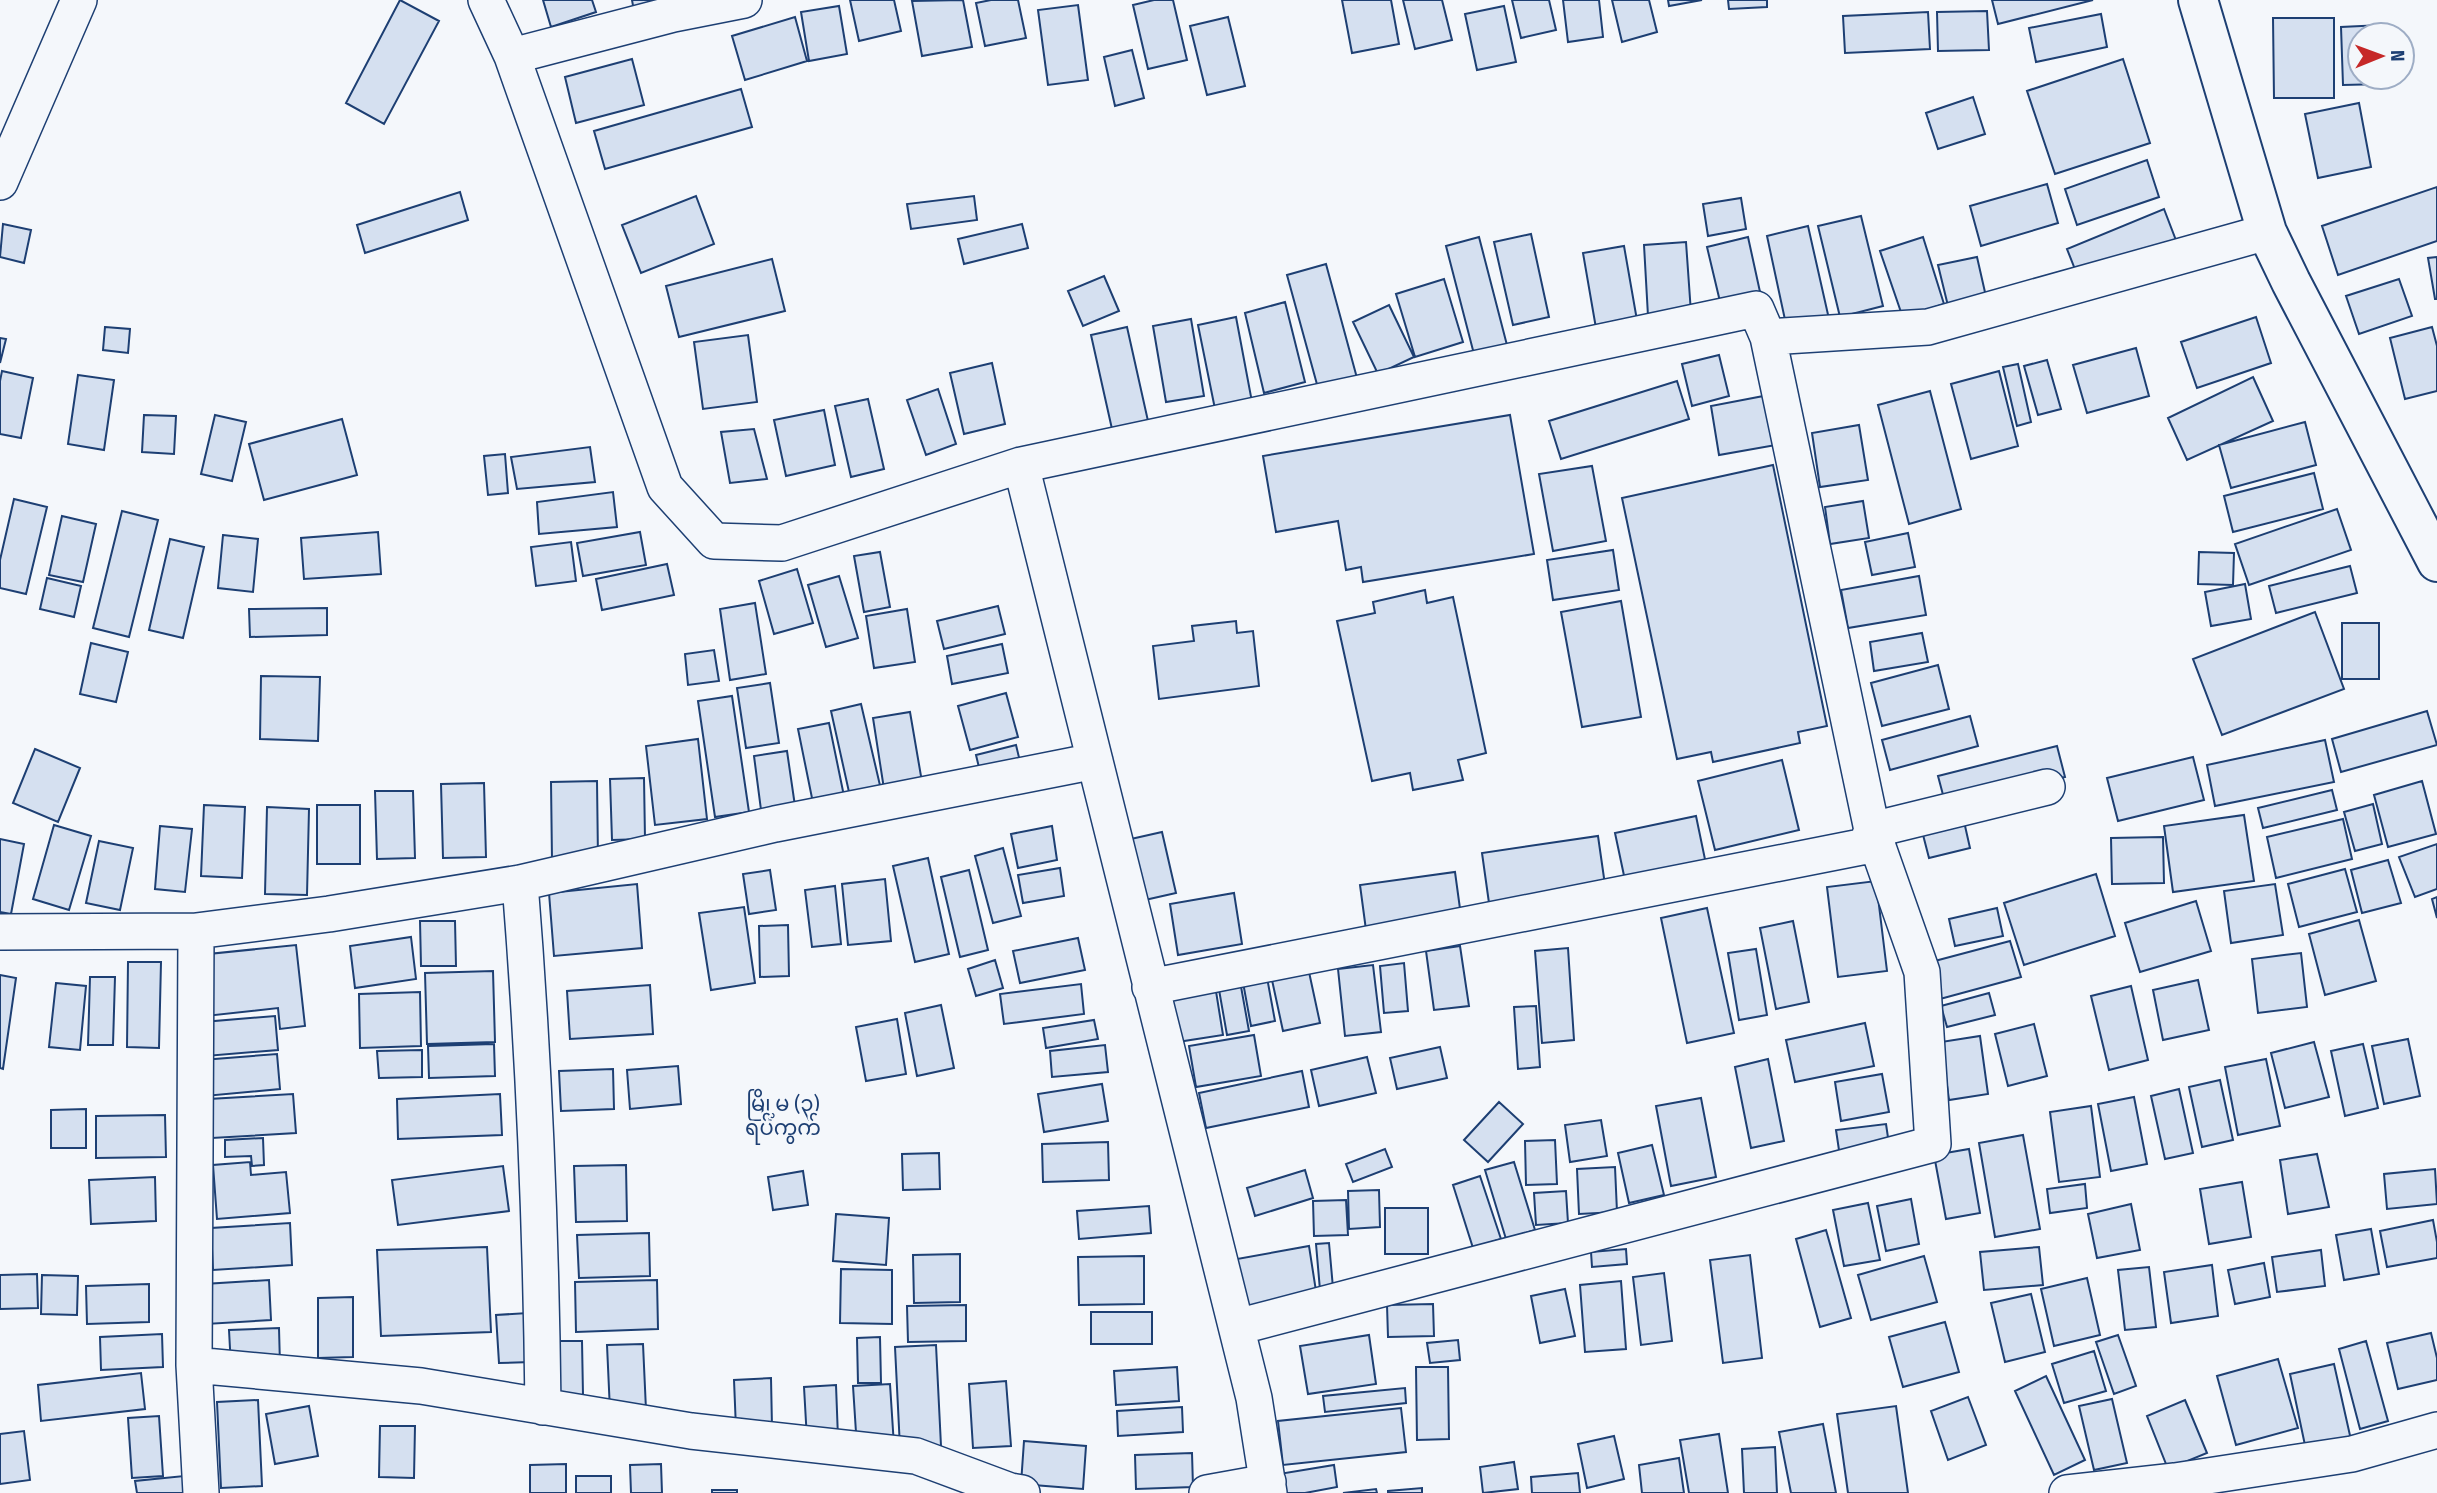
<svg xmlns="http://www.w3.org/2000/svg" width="2437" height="1493" viewBox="0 0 2437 1493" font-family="'Fira Sans Condensed','Noto Sans Myanmar',sans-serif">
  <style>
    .building { fill: #d5e0f0; stroke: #1d3f73; stroke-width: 2 }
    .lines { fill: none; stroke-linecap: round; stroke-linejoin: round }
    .minor-casing { stroke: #1d3f73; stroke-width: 38 }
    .secondary-casing { stroke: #1d3f73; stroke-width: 42 }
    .minor { stroke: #f4f7fb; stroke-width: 35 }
    .secondary { stroke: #f4f7fb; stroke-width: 38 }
    .labels { text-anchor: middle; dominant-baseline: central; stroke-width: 5; stroke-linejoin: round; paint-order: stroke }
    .quarter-label { font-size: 21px; fill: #1d3f73; stroke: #f4f7fb }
  </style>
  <rect width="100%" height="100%" fill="#f4f7fb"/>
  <path class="building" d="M400,0L439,21L384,124L346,103Z
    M543,0H592L596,12L551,27Z
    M632,0H670L635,17Z
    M850,0H894L901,31L859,41Z
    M963,0L972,47L922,56L912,1Z
    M991,0H1018L1026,38L985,46L976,3Z
    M1154,0H1173L1187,60L1148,69L1133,5Z
    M1342,0H1391L1399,44L1352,53Z
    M1403,0H1442L1452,40L1415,49Z
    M1512,0H1549L1556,30L1521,38Z
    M1563,0H1599L1603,37L1568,42Z
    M1612,0H1649L1657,32L1622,42Z
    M1668,0H1702L1669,6Z
    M1728,0H1767V7L1729,9Z
    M1992,0H2093L1998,24Z
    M1078,5L1088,80L1048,85L1038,10Z
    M839,6L847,54L809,61L801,12Z
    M1504,6L1516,62L1477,70L1465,14Z
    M1987,11L1989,50L1938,51L1937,12Z
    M1928,12L1930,49L1845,53L1843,16Z
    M2101,14L2107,47L2036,62L2029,28Z
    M795,17L807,61L745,80L732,36Z
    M1228,17L1245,86L1207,95L1190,26Z
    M2273,18H2334V98H2274Z
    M2382,25V35H2360V77H2383V84L2343,85L2341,27Z
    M1132,50L1144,98L1115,106L1104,57Z
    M632,59L644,105L576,123L565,77Z
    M2123,59L2150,143L2055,174L2027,91Z
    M741,89L752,127L605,169L594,131Z
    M1973,97L1985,134L1938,149L1926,113Z
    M2359,103L2371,167L2318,178L2305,114Z
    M2147,160L2159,197L2077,225L2065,189Z
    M2047,184L2058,223L1981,246L1970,206Z
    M2437,187V241L2338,275L2322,226Z
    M460,192L468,220L365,253L357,225Z
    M696,196L714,244L641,273L622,225Z
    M974,196L977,220L911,229L907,204Z
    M1741,198L1746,229L1708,236L1703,204Z
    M2164,209L2177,243L2080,282L2067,249Z
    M1861,216L1883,306L1840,317L1818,226Z
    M3,224L31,230L24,263L0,257Z
    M1022,224L1028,248L964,264L958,239Z
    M1808,226L1829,319L1787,329L1767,236Z
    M1531,234L1549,317L1513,325L1494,242Z
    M1479,237L1508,349L1475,358L1446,246Z
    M1748,237L1762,301L1722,310L1707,247Z
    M1923,237L1944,304L1903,318L1880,251Z
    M1686,242L1691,313L1648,316L1644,245Z
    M1624,246L1638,326L1597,334L1583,253Z
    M1977,257L1987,301L1949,310L1938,265Z
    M2437,257V299H2435L2428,258Z
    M772,259L785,311L679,337L666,286Z
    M1326,264L1357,378L1318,388L1287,275Z
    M1104,276L1119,311L1083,326L1068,291Z
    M1444,279L1463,342L1415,357L1396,294Z
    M2399,279L2412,316L2359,334L2346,296Z
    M1285,302L1305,382L1264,393L1245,313Z
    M1389,305L1414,357L1378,374L1353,322Z
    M1236,317L1252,402L1215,409L1198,325Z
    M2256,317L2271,363L2197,388L2181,342Z
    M1191,319L1204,396L1166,402L1153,326Z
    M105,327L130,329L128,353L103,350Z
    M1127,327L1148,421L1112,429L1091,335Z
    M2432,327L2437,346V391L2405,399L2390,338Z
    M748,335L757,402L703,409L694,342Z
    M0,338L6,339L0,363Z
    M2136,348L2149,396L2087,413L2073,365Z
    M1719,355L1729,396L1692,406L1682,364Z
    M2047,360L2061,409L2038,415L2024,366Z
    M992,363L1005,424L964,434L950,373Z
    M2018,364L2031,422L2017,426L2003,367Z
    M2,371L33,378L21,438L0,434V381Z
    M1999,371L2018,446L1971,459L1951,384Z
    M78,375L114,380L104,450L68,444Z
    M2253,377L2273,421L2187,460L2168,418Z
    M1677,381L1689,419L1561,459L1549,421Z
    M938,389L956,444L926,455L907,400Z
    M1930,391L1961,509L1909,524L1878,405Z
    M1774,394L1782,444L1719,455L1711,406Z
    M868,399L884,469L851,477L835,406Z
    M824,410L835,465L786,476L774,420Z
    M144,415L176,416L174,454L142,452Z
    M215,415L246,422L232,481L201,474Z
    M1510,415L1534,554L1363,582L1361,567L1346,570L1338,521L1276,532L1263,456Z
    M342,419L357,475L264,500L249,444Z
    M2305,422L2316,465L2231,488L2219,445Z
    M1859,425L1868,480L1820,487L1812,433Z
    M754,429L767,479L730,483L721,432Z
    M590,447L595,482L517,489L511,457Z
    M505,454L508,493L488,495L484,456Z
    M1773,465L1827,726L1798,732L1800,743L1713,762L1711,752L1677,759L1622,498Z
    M1592,466L1606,541L1553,551L1539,474Z
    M2314,473L2323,509L2233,532L2224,496Z
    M613,492L617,527L539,534L537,502Z
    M14,499L47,507L26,594L0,588V560Z
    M1863,501L1869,538L1830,544L1825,507Z
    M2337,509L2351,550L2249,585L2235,544Z
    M122,511L158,520L129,637L93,628Z
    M62,516L96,524L83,582L49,575Z
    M378,532L381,574L304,579L301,538Z
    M640,532L646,565L583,576L577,543Z
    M1908,533L1915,567L1872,575L1865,542Z
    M223,535L258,539L253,592L218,588Z
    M170,539L204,547L183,638L149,630Z
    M571,542L576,581L536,586L531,547Z
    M1613,550L1619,590L1553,600L1547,560Z
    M880,552L890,607L864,612L854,556Z
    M2199,552L2234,553L2233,585L2198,584Z
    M667,564L674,595L602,610L596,579Z
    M2350,566L2357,593L2276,613L2269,586Z
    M797,569L813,623L774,634L759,581Z
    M839,576L858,638L826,647L808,585Z
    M1919,576L1926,615L1848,628L1841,590Z
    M47,578L81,586L74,617L40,609Z
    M2245,584L2251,619L2211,626L2205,592Z
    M1425,590L1427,603L1453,597L1486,753L1458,760L1463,780L1413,790L1410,773L1372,781L1337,621L1375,613L1373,602Z
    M1621,601L1641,717L1582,727L1561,612Z
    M755,603L766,674L730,680L720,609Z
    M998,606L1005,634L944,649L937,621Z
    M327,608V635L250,637L249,609Z
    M907,609L915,662L874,668L866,616Z
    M2315,612L2344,689L2222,735L2193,659Z
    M1236,621L1237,633L1253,631L1259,686L1159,699L1153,646L1194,641L1192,626Z
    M2342,623H2379V679H2342Z
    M1922,633L1928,662L1874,671L1870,642Z
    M91,643L128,652L116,702L80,694Z
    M1002,644L1008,673L952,684L947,656Z
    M714,650L719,681L688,685L685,654Z
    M1938,665L1949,709L1882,726L1871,683Z
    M261,676L320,677L318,741L260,739Z
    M770,683L779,743L746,748L737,688Z
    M1006,693L1018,737L970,750L958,706Z
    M732,696L749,812L715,817L698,701Z
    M861,704L882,794L851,801L831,711Z
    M2427,711L2437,745L2341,772L2332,739Z
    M910,712L922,782L884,789L873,718Z
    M1970,716L1978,746L1890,770L1882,740Z
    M829,723L844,796L813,803L798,729Z
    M698,739L707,819L655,825L646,746Z
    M2325,740L2334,782L2215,806L2207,765Z
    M1016,745L1022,770L982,780L976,755Z
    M2057,746L2065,777L1946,806L1938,776Z
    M35,749L80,768L58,822L13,803Z
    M787,751L795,806L761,810L754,756Z
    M2193,757L2204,800L2118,821L2107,778Z
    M1782,760L1799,830L1715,850L1698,781Z
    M644,778L645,839L612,840L610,779Z
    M597,781L598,859L552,860L551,782Z
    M2422,781L2436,834L2388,847L2374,795Z
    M484,783L486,857L443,858L441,784Z
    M2332,790L2337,810L2263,828L2258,808Z
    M375,791H413L415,858L377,859Z
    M2373,804L2382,844L2355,851L2344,812Z
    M204,805L245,807L242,878L201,876Z
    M317,805H360V864H317Z
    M267,807L309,809L307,895L265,894Z
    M2244,815L2254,881L2173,892L2164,826Z
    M1696,816L1707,869L1626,885L1615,833Z
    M1963,817L1970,848L1929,858L1921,827Z
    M2343,819L2352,859L2276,878L2267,837Z
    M54,825L91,836L69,910L33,899Z
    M160,826L192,829L185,892L155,889Z
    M1052,826L1057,860L1018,868L1011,834Z
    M1162,832L1176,893L1136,902L1122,841Z
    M1598,836L1605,885L1489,903L1482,853Z
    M2163,837L2164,883L2112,884L2111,838Z
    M0,839L24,844L11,914L0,912Z
    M99,841L133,848L120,910L86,903Z
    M2437,844V889L2415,897L2399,857Z
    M1003,848L1021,916L993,923L975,856Z
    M928,858L949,954L915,962L893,866Z
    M2388,860L2401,903L2362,913L2351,870Z
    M1060,868L1064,896L1023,903L1018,875Z
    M2345,869L2357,912L2299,927L2288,884Z
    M770,870L776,910L749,914L743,874Z
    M969,870L988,950L960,957L941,877Z
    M1455,872L1461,916L1366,930L1360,885Z
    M2096,874L2115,936L2024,965L2004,903Z
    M885,879L891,941L848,945L842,884Z
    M1876,881L1887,971L1838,977L1827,887Z
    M637,884L642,948L554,956L549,893Z
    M2275,884L2283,935L2231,943L2224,891Z
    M835,886L841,944L812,947L805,890Z
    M1234,893L1242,944L1178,955L1170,904Z
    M2437,897V918L2432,899Z
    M2196,901L2211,951L2140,972L2125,923Z
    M744,907L755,983L711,990L699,913Z
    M1707,908L1734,1033L1687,1043L1661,918Z
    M1997,908L2003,936L1955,946L1949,919Z
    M2359,920L2376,981L2325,995L2309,934Z
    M420,921H455L456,966H421Z
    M1793,921L1809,1002L1776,1009L1760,928Z
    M788,925L789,976L760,977L759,926Z
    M411,937L416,979L355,988L350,946Z
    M1078,938L1085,970L1020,983L1013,951Z
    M2010,941L2021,977L1940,999L1931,962Z
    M296,945L305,1026L280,1029L278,1008L206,1016L199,955Z
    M1460,946L1469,1006L1434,1010L1426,951Z
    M1568,948L1574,1040L1542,1043L1535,951Z
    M1756,949L1767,1015L1739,1020L1728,953Z
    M2301,953L2307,1007L2258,1013L2252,959Z
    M995,960L1003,988L976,996L968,969Z
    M128,962H161L159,1048L127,1047Z
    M1404,963L1408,1011L1384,1013L1380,966Z
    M1373,965L1381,1032L1345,1036L1338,969Z
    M493,971L495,1042L427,1044L425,973Z
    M1266,972L1275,1021L1251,1026L1242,977Z
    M1309,972L1320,1023L1283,1031L1272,980Z
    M0,975L16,978L3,1069L0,1068Z
    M90,977H115L113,1045H88Z
    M2198,980L2209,1030L2163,1040L2153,990Z
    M1240,981L1249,1031L1227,1035L1218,984Z
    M56,983L86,986L80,1050L49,1047Z
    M1081,984L1084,1014L1004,1024L1000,994Z
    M650,985L653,1034L570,1039L567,991Z
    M1215,985L1223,1035L1171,1043L1163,993Z
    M2131,986L2148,1060L2109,1070L2091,996Z
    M420,992L421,1046L360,1048L359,994Z
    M1989,993L1995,1015L1947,1027L1941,1006Z
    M941,1005L954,1068L917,1076L905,1013Z
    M1536,1006L1540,1067L1518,1069L1514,1007Z
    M275,1016L278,1050L206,1056L203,1022Z
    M897,1019L906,1074L866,1081L856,1027Z
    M1094,1020L1098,1039L1046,1048L1043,1028Z
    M1865,1023L1874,1066L1795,1082L1786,1040Z
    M2034,1024L2047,1076L2008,1086L1995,1034Z
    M1254,1035L1261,1076L1196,1087L1189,1046Z
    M1980,1036L1988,1094L1949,1100L1941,1042Z
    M2408,1039L2420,1096L2384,1104L2372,1046Z
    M2314,1042L2329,1097L2285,1108L2271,1053Z
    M494,1044L495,1076L429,1078L428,1046Z
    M2363,1044L2378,1108L2345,1116L2331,1051Z
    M1105,1045L1108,1072L1052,1077L1050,1051Z
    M1440,1047L1447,1078L1397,1089L1390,1058Z
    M422,1050V1077L379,1078L377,1051Z
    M277,1054L280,1089L205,1096L202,1060Z
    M1367,1057L1376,1093L1319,1106L1311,1070Z
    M1768,1059L1784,1141L1751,1148L1735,1067Z
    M2266,1059L2280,1126L2238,1135L2225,1067Z
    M678,1066L681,1104L630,1109L627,1070Z
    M613,1069L614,1109L561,1111L559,1071Z
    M1302,1071L1309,1107L1206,1128L1199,1093Z
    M1882,1074L1889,1112L1841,1121L1835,1082Z
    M2220,1080L2233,1140L2202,1147L2189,1087Z
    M1102,1084L1108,1121L1044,1132L1038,1094Z
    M2179,1089L2193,1153L2165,1159L2151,1096Z
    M293,1094L296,1133L212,1138L209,1099Z
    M500,1094L502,1135L398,1139L397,1099Z
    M2134,1097L2147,1164L2111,1171L2098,1104Z
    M1701,1098L1716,1177L1671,1186L1656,1106Z
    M1499,1102L1523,1124L1488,1162L1464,1140Z
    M2091,1106L2100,1177L2059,1182L2050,1112Z
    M86,1109V1148H51V1110Z
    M165,1115L166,1157L96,1158V1116Z
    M1601,1120L1607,1156L1570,1162L1565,1125Z
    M1886,1124L1890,1151L1840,1157L1836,1130Z
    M2023,1135L2040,1229L1995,1237L1979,1143Z
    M263,1138L264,1165L252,1166L251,1156L225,1157V1140Z
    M1555,1140L1557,1184L1526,1185L1525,1141Z
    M1108,1142L1109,1180L1043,1182L1042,1144Z
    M1652,1145L1664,1195L1629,1203L1618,1153Z
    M1385,1149L1392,1167L1353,1182L1346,1164Z
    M1969,1149L1980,1213L1946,1219L1934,1155Z
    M939,1153L940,1189L903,1190L902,1154Z
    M2317,1154L2329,1207L2288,1214L2280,1160Z
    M250,1162L251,1175L286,1172L290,1213L217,1219L213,1165Z
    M1514,1162L1535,1230L1506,1239L1485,1170Z
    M626,1165L627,1221L576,1222L574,1166Z
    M503,1166L509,1211L398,1225L392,1180Z
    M1615,1167L1617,1212L1579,1214L1577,1169Z
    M2435,1169L2437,1204L2387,1209L2384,1174Z
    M1305,1170L1313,1198L1255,1216L1247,1188Z
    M803,1171L808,1205L773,1210L768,1177Z
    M1480,1176L1501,1239L1473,1248L1453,1185Z
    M155,1177L156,1221L91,1224L89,1180Z
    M2242,1182L2251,1237L2209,1244L2200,1189Z
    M2085,1184L2087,1208L2050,1213L2047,1189Z
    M1379,1190L1380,1227L1349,1229L1348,1191Z
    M1566,1191L1568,1223L1536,1225L1534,1193Z
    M1911,1199L1919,1244L1886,1251L1877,1206Z
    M1346,1200L1348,1235L1314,1236L1313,1201Z
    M1868,1203L1880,1260L1844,1266L1833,1210Z
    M2131,1204L2140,1250L2097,1258L2088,1214Z
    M1149,1206L1151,1233L1079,1239L1077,1211Z
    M1385,1208H1428V1254H1385Z
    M836,1214L889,1218L886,1265L833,1261Z
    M2433,1220L2437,1242V1258L2387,1267L2380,1231Z
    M290,1223L292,1265L213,1270L211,1228Z
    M2371,1229L2379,1274L2344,1280L2336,1235Z
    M1826,1230L1851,1318L1820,1327L1796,1239Z
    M649,1233L650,1276L579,1278L577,1235Z
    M1329,1243L1333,1288L1320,1290L1316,1244Z
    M1309,1246L1318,1304L1247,1316L1237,1259Z
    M487,1247L491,1332L381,1336L377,1250Z
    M2039,1247L2043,1285L1984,1290L1980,1252Z
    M1626,1249L1627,1264L1592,1267L1591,1252Z
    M2321,1250L2325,1286L2277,1292L2272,1257Z
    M960,1254V1302L914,1303L913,1255Z
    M1750,1255L1762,1358L1723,1363L1710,1260Z
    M1144,1256V1304L1079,1305L1078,1257Z
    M1924,1256L1937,1302L1871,1320L1858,1275Z
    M2264,1263L2270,1297L2235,1304L2228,1270Z
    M2212,1265L2218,1316L2171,1323L2164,1272Z
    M2149,1267L2156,1327L2125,1330L2118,1270Z
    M841,1269L892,1270V1324L840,1323Z
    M1664,1273L1672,1341L1641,1345L1633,1277Z
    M37,1274L38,1308L0,1309V1275Z
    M42,1275L78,1276L77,1315L41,1314Z
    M2087,1278L2100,1335L2054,1346L2041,1289Z
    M269,1280L271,1320L206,1324L204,1284Z
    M657,1280L658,1329L576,1332L575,1282Z
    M1621,1281L1626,1349L1585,1352L1580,1285Z
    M149,1284V1322L87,1324L86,1286Z
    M1565,1289L1575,1336L1540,1343L1531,1296Z
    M2031,1294L2045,1352L2005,1362L1991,1303Z
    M353,1297V1357L318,1358V1298Z
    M1433,1304L1434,1336L1388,1337L1387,1305Z
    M966,1305V1341L908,1342L907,1306Z
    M1091,1312H1152V1344H1091Z
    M528,1313L531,1362L499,1363L496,1315Z
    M1945,1322L1959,1372L1903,1387L1889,1337Z
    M279,1328L280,1365L231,1367L229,1330Z
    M2431,1333L2437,1358V1380L2398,1389L2387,1343Z
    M162,1334L163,1367L101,1370L100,1337Z
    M1369,1335L1376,1384L1308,1394L1300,1346Z
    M2118,1335L2136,1386L2114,1394L2096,1342Z
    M880,1337L881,1383H858L857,1338Z
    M1458,1340L1460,1360L1430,1363L1427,1343Z
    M554,1341H582L583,1395H555Z
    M2366,1341L2388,1421L2360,1429L2339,1349Z
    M643,1344L646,1410L610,1411L607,1345Z
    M936,1345L941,1446L900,1448L895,1347Z
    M2094,1351L2106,1391L2064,1403L2052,1364Z
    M2278,1359L2298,1428L2236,1445L2217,1376Z
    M2334,1364L2351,1440L2306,1450L2290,1374Z
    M1177,1367L1179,1401L1116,1405L1114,1371Z
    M1416,1367H1448L1449,1439L1417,1440Z
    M141,1373L145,1409L41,1421L38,1385Z
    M2046,1376L2085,1460L2054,1475L2015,1391Z
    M771,1378L772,1427L736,1429L734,1380Z
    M1006,1381L1011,1446L973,1448L969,1384Z
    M890,1384L894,1446L857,1448L853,1386Z
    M836,1385L838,1438L807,1440L804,1387Z
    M1405,1388L1406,1403L1325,1412L1323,1396Z
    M1968,1397L1986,1445L1948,1460L1931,1411Z
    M2112,1399L2127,1463L2094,1470L2079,1406Z
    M258,1400L262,1486L221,1488L217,1402Z
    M2185,1400L2207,1453L2168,1469L2147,1416Z
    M309,1406L318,1456L275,1464L266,1414Z
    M1896,1406L1908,1493H1848L1837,1414Z
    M1182,1407L1183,1432L1118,1436L1117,1411Z
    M1401,1408L1406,1452L1283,1465L1278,1421Z
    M159,1416L163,1476L132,1478L128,1418Z
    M1823,1424L1836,1493H1791L1779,1432Z
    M380,1426H415L414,1478L379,1477Z
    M24,1431L30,1480L0,1484V1434Z
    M1719,1434L1728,1493H1689L1680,1440Z
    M1614,1436L1624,1479L1587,1488L1578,1444Z
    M1024,1441L1086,1446L1083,1489L1021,1484Z
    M1775,1447L1777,1493H1744L1742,1449Z
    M1192,1453L1193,1487L1136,1489L1135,1455Z
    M1679,1458L1684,1493H1642L1639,1465Z
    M1514,1462L1518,1489L1483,1493L1480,1467Z
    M566,1464V1493H530V1465Z
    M661,1464L662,1493H631L630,1465Z
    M1334,1465L1337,1487L1305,1493H1282L1279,1474Z
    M1578,1473L1580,1493H1532L1531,1477Z
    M184,1476L186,1493H137L135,1481Z
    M576,1476H611V1493H576Z
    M1422,1488V1493H1388V1491Z
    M1376,1489L1377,1493H1343Z
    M712,1490H737V1493H712Z"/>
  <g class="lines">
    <defs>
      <path id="minor" d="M486,0L512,56L665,487L714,541L782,543L1021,465L1756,309L1768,337L1928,327L2267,232
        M512,56L673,14L744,0
        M0,182L79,0
        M1021,465L1254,1398L1269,1493
        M520,883C534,1057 541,1232 543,1407
        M196,931L194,1365L201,1493
        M0,932L196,931L329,914L520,883L775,824L1095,761
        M1150,987L1866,846L1872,830L2047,787
        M1237,1327L1933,1144L1922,972L1872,830L1768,337
        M194,1365L421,1386L691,1431L916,1456L1010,1491L1022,1493
        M1207,1493L1268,1482
        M2067,1493L2175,1481L2352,1454L2437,1430"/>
      <path id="secondary" d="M2198,0L2267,232L2291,282L2437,562"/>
    </defs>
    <use href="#minor" class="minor-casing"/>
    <use href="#secondary" class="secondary-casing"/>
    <use href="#minor" class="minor"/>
    <use href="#secondary" class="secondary"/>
  </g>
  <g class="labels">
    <g class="quarter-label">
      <text x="783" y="1104">မြို့မ (၃)<tspan x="783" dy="24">ရပ်ကွက်</tspan></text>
    </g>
  </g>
  <g transform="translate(2381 56) rotate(89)"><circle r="33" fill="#f4f7fb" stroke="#9eadc5" stroke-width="2"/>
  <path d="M0-5L12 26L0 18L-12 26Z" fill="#c62828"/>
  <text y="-10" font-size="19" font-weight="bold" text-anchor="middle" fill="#1d3f73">N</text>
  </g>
</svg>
